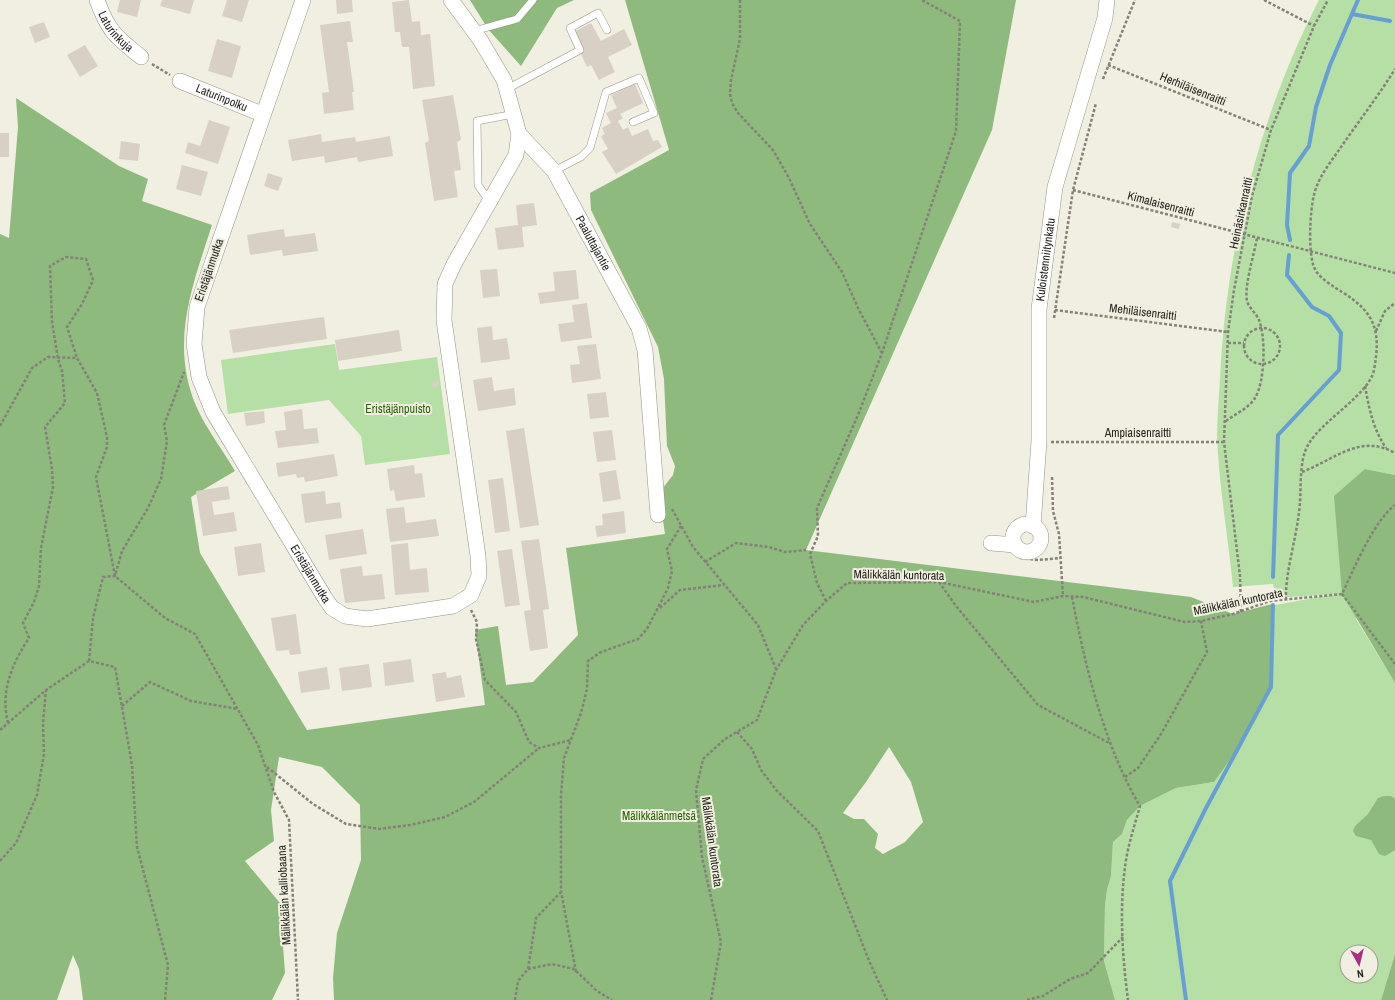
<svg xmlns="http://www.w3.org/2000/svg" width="1395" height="1000" viewBox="0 0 1395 1000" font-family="'Archivo Narrow',sans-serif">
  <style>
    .green { fill: #b6dfa6; fill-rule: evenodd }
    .forest { fill: #8fba7e; fill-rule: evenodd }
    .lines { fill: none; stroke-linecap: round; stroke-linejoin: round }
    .stream { stroke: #679fd2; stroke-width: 4 }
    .building { fill: #d8d0c5 }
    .service-casing { stroke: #959286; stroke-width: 8 }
    .minor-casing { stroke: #959286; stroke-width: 16 }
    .path { stroke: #838178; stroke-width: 2.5; stroke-dasharray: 3 2; stroke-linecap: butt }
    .service { stroke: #fff; stroke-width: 7 }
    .minor { stroke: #fff; stroke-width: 15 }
    .labels { text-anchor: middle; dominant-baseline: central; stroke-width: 4; stroke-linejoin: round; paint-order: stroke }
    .street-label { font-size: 12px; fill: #24231e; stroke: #f1efe1 }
    .park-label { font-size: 12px; fill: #295e05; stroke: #f1efe1 }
  </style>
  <rect width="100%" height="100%" fill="#f1efe1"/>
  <path class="green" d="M1319,0H1395V475L1365,469L1356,619L1395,683V954L1381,1000H1115L1104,961L1105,906L1107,890L1111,876L1113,842L1122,834L1127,820L1140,806L1176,788L1214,782L1271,687L1275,605L1336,594L1276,598L1273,584L1233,587C1228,537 1219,486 1217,436C1217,417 1219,398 1220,379C1226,248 1259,116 1319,0ZM1347,952H1371V976H1347Z
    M335,344L339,370L437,357L450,454L365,465L361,436L329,400L228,414L221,360Z"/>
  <path class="forest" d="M470,0H574L557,8L521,66L488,29Z
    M625,0H1016L992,130L806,550L1191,597L1233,614L1272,604L1271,687L1239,747L1214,782L1176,788L1140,806L1127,820L1122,834L1113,842L1111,876L1107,890L1105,906L1104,961L1115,1000H334L333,978L337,933L361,860L360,805L322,767L279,757L271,810L274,841L245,861L280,903L285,973L272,1000H83L79,969L73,955L57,1000H0V234L9,238L18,127L16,98L119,166L148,179L142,201L212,225C192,287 169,344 197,408C207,430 223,450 235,471L191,497L200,553L307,730L485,705L475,630L498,626L506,685L533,682L578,635L566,548L665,534L659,493L673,475L675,466L667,446L664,379L658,347L591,210L590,193L669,150ZM889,747L911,782L923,822L905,842L883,854L875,848L878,834L864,819H854L843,813L866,782Z
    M1365,469L1395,475V683L1342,594L1334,496Z
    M1384,796H1391L1395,799V850L1385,856L1379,854L1371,840L1356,836L1353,831L1355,826L1368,814L1378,798Z
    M1395,954V1000H1381Z"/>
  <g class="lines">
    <path class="stream" d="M1352,14L1390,21
      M1290,240L1287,225L1290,173L1309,146L1316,107L1330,65L1358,0
      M1273,577L1278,435L1339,370L1341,333L1329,316L1312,307L1287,275L1289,255
      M1186,1000L1170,881L1206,808L1271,687L1273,605"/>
  </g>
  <path class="building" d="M120,0H141L137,17L117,12Z
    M162,0H194L190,14L160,6Z
    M227,0H249L242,22L222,16Z
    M336,0H352L353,12L337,14Z
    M409,0L412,22L420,21L421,35L430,34L435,86L413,89L409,47H402L400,32H395L392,2Z
    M350,21L353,42H347L354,92H352L354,110L324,114L322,93L329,92L320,25Z
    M44,22L50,37L35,43L29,27Z
    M591,23L601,41L624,29L632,45L608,57L615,72L599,80L591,65L587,67L580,52L583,51L574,32Z
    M217,39L241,46L232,78L208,71Z
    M85,45L98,66L80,77L67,55Z
    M635,84L643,103L620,114L623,118L618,121L623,130L628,127L632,136L648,129L653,141L658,140L662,147L616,174L602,152L608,149L601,136L605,134L602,128L611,123L606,113L617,108L611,95Z
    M453,95L461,140L457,142L461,170L454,171L458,197L434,201L425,143L429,141L422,100Z
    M209,120L230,127L218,164L185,153L188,142L200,146Z
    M0,133H9V157H0Z
    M321,134L322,142L355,137L356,142L390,136L393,156L358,162L357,157L325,163L324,156L292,161L288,140Z
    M121,141L140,144L138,161L119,159Z
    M182,165L208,172L201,196L176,189Z
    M268,173L283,178L278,191L264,186Z
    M534,203L537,225L522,227L524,247L498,250L495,228L518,225L516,205Z
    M1172,222L1180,224L1179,229L1171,227Z
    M284,229L285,237L315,233L318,251L283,256L282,250L250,255L247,235Z
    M497,269L500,296L483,298L480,270Z
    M576,270L579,299L540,304L538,293L555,291L553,272Z
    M587,303L592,338L561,342L558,324L574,322L572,305Z
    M324,317L327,339L233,353L229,330Z
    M492,326L493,340L507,338L510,359L481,363L477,328Z
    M399,330L402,351L338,361L335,340Z
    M596,344L601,379L572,383L570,365L580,364L577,346Z
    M492,377L494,391L514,388L516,405L478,411L473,380Z
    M438,381L439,386L432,387L431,382Z
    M606,392L609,417L590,419L587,394Z
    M302,409L304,429L317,428L319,443L278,448L275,431L286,430L284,412Z
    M264,411L265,423L246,426L244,413Z
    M524,428L539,525L520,528L506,431Z
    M612,430L616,460L597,462L593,432Z
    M334,454L338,476L305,482L304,477L297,478L296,474L278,477L276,463Z
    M414,465L415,474L422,473L425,497L396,501L394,490L390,491L387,469Z
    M616,470L621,499L603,502L599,473Z
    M503,478L510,531L495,533L488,480Z
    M228,486L230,499L212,502L214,515L234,512L237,531L203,536L196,491Z
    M325,491L326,504L340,502L342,518L305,523L301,494Z
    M404,507L406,523L436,519L439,536L390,542L386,509Z
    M624,511L626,533L597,537L595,526L603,525L602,514Z
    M363,529L367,554L329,560L325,535Z
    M539,539L549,609L543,610L548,648L530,651L524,611L531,610L521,541Z
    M261,543L265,572L238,576L234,547Z
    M408,543L410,570L427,568L429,592L395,595L391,545Z
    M512,549L520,605L505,607L497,551Z
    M362,566L363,576L382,574L385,599L345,603L340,569Z
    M296,614L301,654L290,655L289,650L276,651L271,618Z
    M411,659L414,682L385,686L383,663Z
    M369,664L372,687L342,691L339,668Z
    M327,667L330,689L301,693L298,672Z
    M446,672L447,678L461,675L465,697L436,702L432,674Z"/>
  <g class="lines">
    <defs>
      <path id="service" d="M474,31L517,19L533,0
        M507,89L580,50L570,28L598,13L607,30
        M554,171L581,157L590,148L606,92L639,78L654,113L633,122
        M489,201L478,185L477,121L514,114"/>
      <g id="minor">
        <path id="s1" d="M97,0C108,31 116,37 141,57"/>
        <path id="s2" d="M303,0L197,307L194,344L199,377L213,412L325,598L332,608L345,616L367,619L453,606L471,595L479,576L478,556L444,320L445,284L454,264L516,155L519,134"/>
        <path id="s3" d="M451,0L481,41L504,80L519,134L554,171L639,328L645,350L658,515"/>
        <path id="s4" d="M180,81L262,114"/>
        <circle cx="1027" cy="538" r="14"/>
        <path id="s5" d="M1033,526L1039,441V309L1055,187L1105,18L1107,0"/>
        <path d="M991,543L1015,545"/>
      </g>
    </defs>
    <use href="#service" class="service-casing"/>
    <use href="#minor" class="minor-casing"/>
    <path class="path" d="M740,0V39L731,80L730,94L732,103L738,113L773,150L789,178L810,224L842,272L859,310L882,353
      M1264,0L1314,26
      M152,64L170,75
      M1108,65L1271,130
      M1103,79L1135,0
      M1073,190L1395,273
      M1055,310L1228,332
      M1054,318L1073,190L1096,103
      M1244 346a18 18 0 1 1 36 0a18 18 0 1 1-36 0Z
      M1376,331L1385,311L1395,303
      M1228,343H1244
      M1365,386C1369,408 1373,429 1386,448
      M1226,421C1235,414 1249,408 1255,398C1265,382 1266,338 1259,320C1256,313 1249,308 1247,301C1244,286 1254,255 1257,238
      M0,426L32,368L48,357L77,358L97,393L107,437V447L96,477L115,576L165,618L195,634L258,745L274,792L289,820L298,1000
      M1051,442H1224
      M1302,472C1334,460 1360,433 1395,453
      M1052,477L1053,511L1059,534L1063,596
      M672,509L693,547L758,625L776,669
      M1007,532L1011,525L1020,519
      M1020,558L1038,560L1061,558
      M705,562L736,543L769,547L785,552L806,550
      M939,582L956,606L1038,705L1111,744
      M1342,594L1395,664
      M1072,597C1085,665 1104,746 1140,806C1135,824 1129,842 1126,860C1119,906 1122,954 1128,1000
      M1286,600C1285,573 1296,540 1299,512C1302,493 1298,462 1308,445C1322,420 1369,395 1374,370C1381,332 1376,313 1342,292C1334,287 1321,279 1316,271C1307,258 1310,210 1314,195C1318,177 1331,162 1341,147C1359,121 1379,95 1395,69
      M826,601L817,583L810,554L818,536L817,508L858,415L882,353L956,131L960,21L922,0
      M660,608L680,590L724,585
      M471,610L477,622L476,639L485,680L516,712L529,742L539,748L571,740
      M1241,612L1240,576L1224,442L1228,332L1234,290L1252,196L1271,130L1314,26L1328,0
      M89,661L93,618L103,577L115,576L122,551L148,508L161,479L167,441L164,425L184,372
      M122,706L150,682L191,701L238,709
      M8,723C0,691 12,664 29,638L23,623L34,602L39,586L41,548L53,487L52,469L45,427L65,403L62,371L58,359L52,322L50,266L66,257L86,259L93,280L82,304L67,327L77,358
      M0,730L46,690L89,661L115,667L132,765L137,847L168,965L165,1000
      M737,732L752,749L761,770L777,791L818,831L870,963L887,1000
      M267,767L313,804L346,824L379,829L410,825L445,817L474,802L539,748
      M1125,777L1138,768L1161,734L1207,652L1201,621
      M0,861L16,843L37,795L44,754L43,723L46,690
      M528,969L552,964L574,969L597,991L612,1000
      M576,972L561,891V795L564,758L581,713L587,689L588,661L601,652L638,639L647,629L668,588L672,571L667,549L681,526
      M515,1000L518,981L528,969L536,918L561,892
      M711,1000L721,942L702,857L696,790L703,759L725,739L757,720L776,670L803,625L826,601L847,583L939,582L1034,602L1063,596L1083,597L1185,622L1201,621L1233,614L1270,601L1342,594C1354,569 1373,522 1395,505
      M1027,1000L1043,996L1070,979L1088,973L1123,937"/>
    <use href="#service" class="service"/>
    <use href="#minor" class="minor"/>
  </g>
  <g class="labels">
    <g class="street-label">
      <text stroke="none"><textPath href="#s1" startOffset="37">Laturinkuja</textPath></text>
      <text transform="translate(1193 89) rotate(22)">Herhiläisenraitti</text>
      <text stroke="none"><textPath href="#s4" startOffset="45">Laturinpolku</textPath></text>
      <text transform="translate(1161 204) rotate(15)">Kimalaisenraitti</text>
      <text transform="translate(1241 213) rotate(-78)">Heinäsirkanraitti</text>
      <text stroke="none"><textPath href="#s3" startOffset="285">Paaluttajantie</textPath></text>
      <text stroke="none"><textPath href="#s5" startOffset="267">Kuloistenniitynkatu</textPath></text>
      <text transform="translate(209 270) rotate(-71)">Eristäjänmutka</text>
      <text transform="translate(1143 312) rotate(7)">Mehiläisenraitti</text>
      <text x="1138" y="433">Ampiaisenraitti</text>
      <text stroke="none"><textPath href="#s2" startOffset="622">Eristäjänmutka</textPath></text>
      <text transform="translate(899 575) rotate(1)">Mälikkälän kuntorata</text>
      <text transform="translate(1238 602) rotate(-12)">Mälikkälän kuntorata</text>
      <text transform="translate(712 842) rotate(82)">Mälikkälän kuntorata</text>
      <text transform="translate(284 895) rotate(-93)">Mälikkälän kalliobaana</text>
    </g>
    <g class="park-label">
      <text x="398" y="409">Eristäjänpuisto</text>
      <text x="659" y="816">Mälikkälänmetsä</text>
    </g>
  </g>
  <g transform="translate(1359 964) rotate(172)"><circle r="19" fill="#f1efe1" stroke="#9f9d93"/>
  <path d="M0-3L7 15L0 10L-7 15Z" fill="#a72e83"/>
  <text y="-6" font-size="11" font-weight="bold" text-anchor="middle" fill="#24231e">N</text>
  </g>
</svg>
